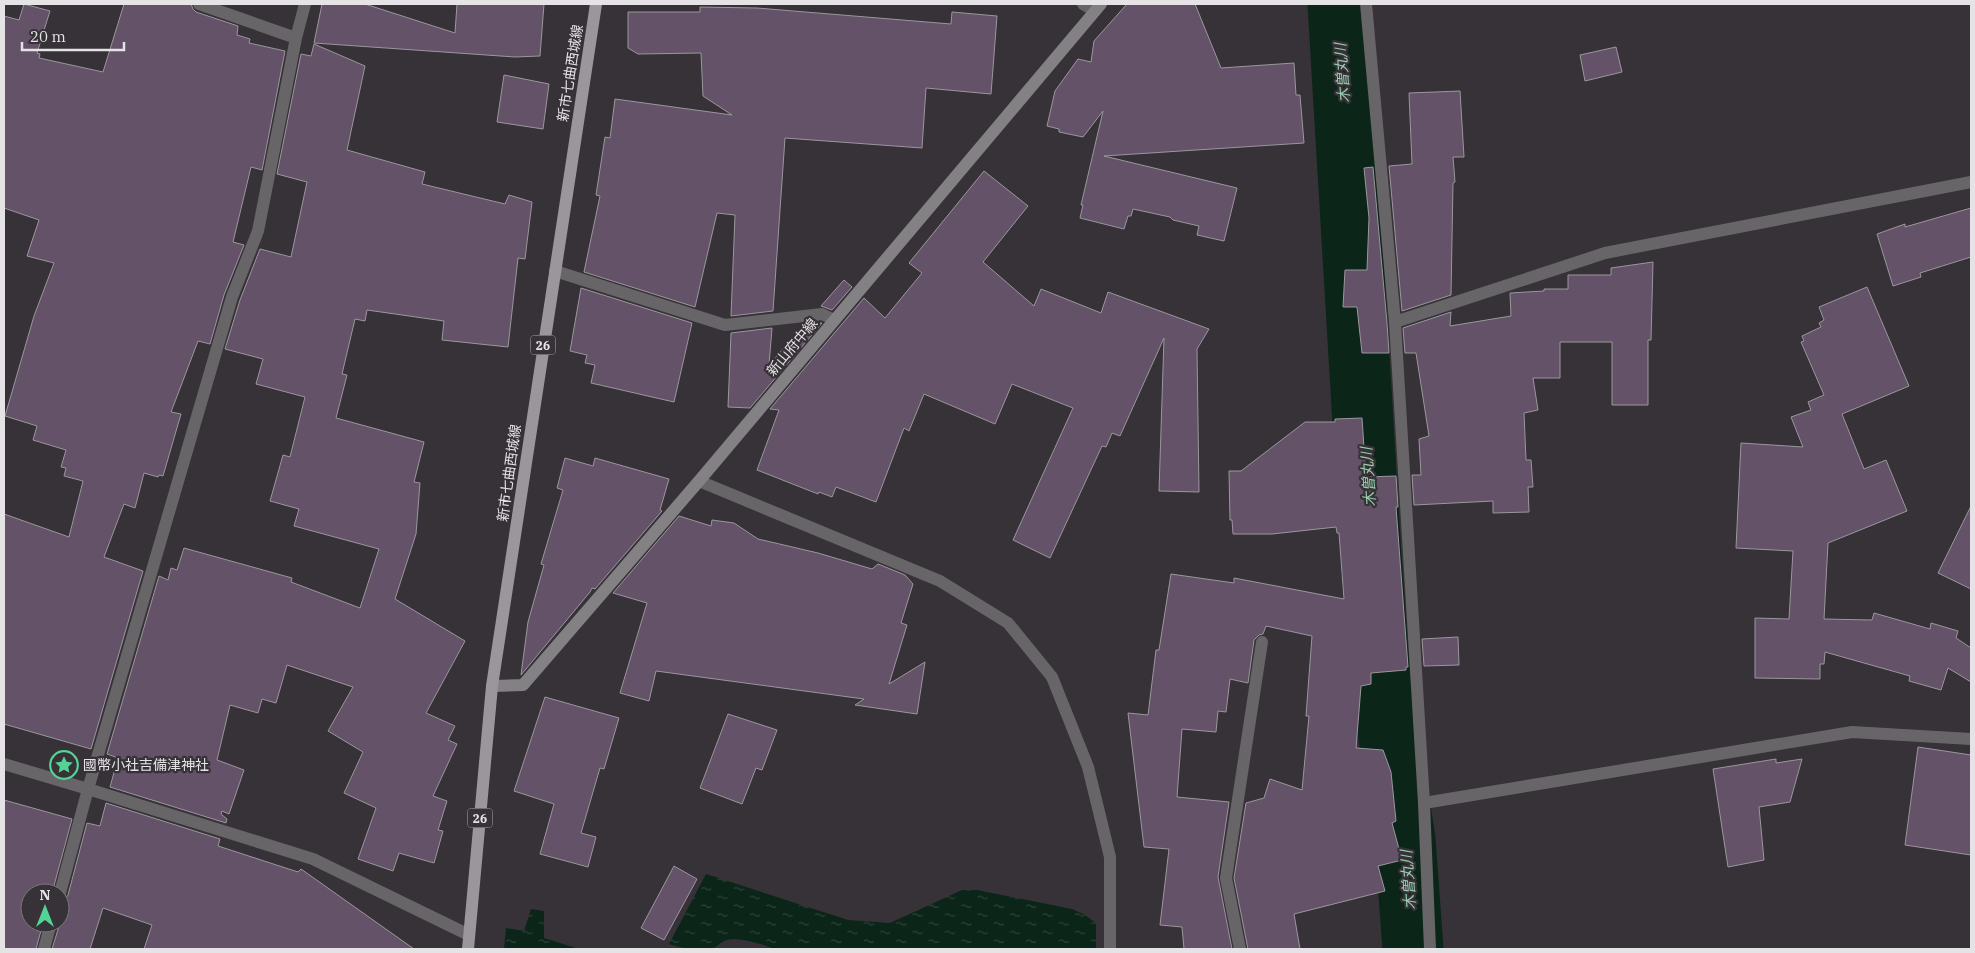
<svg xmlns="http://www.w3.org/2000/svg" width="1975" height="953" viewBox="0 0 1975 953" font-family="'IBM Plex Serif','Noto Sans JP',serif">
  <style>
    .water { fill: url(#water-ripples) }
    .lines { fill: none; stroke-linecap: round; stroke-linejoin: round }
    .river { stroke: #0b2518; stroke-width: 61 }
    .building { fill: #635268; stroke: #9b979d }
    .service { stroke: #676568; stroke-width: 12 }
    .minor { stroke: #676568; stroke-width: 12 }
    .secondary { stroke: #848185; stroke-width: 12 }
    .primary { stroke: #9a969b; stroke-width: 12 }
    .labels { text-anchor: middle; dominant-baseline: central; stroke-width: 4.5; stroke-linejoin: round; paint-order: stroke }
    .shield { fill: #363237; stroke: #b1aeb2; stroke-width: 1 }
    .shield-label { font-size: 12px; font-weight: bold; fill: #e6e3e6 }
    .street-label { font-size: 14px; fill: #e6e3e6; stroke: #363237 }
    .poi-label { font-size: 14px; fill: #e6e3e6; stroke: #363237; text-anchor: start }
    .water-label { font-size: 15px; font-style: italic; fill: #99cfb0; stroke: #363237 }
  </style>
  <defs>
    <pattern id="water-ripples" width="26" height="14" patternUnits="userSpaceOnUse" patternTransform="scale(1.25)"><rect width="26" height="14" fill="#0b2518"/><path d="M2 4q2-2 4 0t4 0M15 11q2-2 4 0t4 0" fill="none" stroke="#2f443a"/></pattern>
  </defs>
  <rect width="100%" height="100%" fill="#363237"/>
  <path class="water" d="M706,874L848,920L890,923L962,890H977L1072,909L1085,915L1096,923V949H773C764,944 738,937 727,940C721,941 717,948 711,949C697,951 682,948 669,944Z
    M531,909L544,911V938L579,949H504L506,928L524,931Z"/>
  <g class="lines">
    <path class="river" d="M1338,4L1371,557L1380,680L1405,839L1413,949"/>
  </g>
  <path class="building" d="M24,4L50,11L37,53L40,54L39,58L103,72L124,4H191L193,9L196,12L238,26L237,35L250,39L249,43L285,51L262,170L251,167L233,242L244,245L224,295L210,344L198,341L171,412L181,414L163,476L159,475L158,477L144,473L135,508L124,504L104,557L143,571L91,749L4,724V514L69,537L83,481L64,476L66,468L61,467L66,450L33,440L37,426L5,416L34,316L54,263L27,256L39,220L4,208V16L19,20Z
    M322,4H365L455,33L457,4H544L540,56L515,57L314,43Z
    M1127,4H1195L1221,68L1294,63L1296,95H1300L1304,143L1104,156L1237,188L1224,241L1197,235L1199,226L1173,220L1170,217L1133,209L1131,216H1128L1124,229L1080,218L1083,205H1081L1103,111L1083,137L1059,132V129L1047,126L1055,91L1078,59L1091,62L1094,41Z
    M700,7L757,8L951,24L952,12L997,16L991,94L926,88L922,148L785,138L773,311L731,316L735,215L717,213L695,307L584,272L600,196L596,195L605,137L610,138L615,99L732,115L703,96L701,53L638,54L628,48V12H700Z
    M314,44L365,66L347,150L425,172L422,184L505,204L509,195L532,202L525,259L518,258L508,347L442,340L444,321L367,310L365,321L355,319L342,374L347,375L336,418L424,442L414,482L420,483L416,534L395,599L465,641L426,713L455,726L448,740L457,744L433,796L447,801L438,830L443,831L434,863L399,853L393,871L358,859L376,808L344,793L363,752L328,731L353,687L287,665L276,703L262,699L258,713L230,705L217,760L244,770L229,814L222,811L221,814L227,819L226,823L110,787L118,758L107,754L159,576L168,580L171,568L177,570L184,548L292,578L291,582L360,608L379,549L294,526L299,509L270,501L283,455L290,457L305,397L256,384L263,359L225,349L240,300L260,249L291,257L307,182L277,174L301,54L311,56Z
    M1616,47L1622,72L1585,81L1580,55Z
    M504,75L549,84L543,129L497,122Z
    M1460,91L1464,157H1453L1455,182L1453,183L1451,295L1402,311L1389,166L1412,164L1409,93Z
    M1373,167L1387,323L1389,353H1362L1357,307H1343L1345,270H1367L1369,218L1364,168Z
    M984,171L1028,206L983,262L1034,306L1041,289L1101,313L1108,292L1209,329L1197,349L1199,492L1159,491L1164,338L1120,436L1112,433L1106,447L1102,446L1050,558L1013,540L1073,408L1012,384L995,424L924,394L909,431L904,428L876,502L836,487L832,497L819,492L818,494L757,470L779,410L770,409L864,298L885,318L922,273L909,263Z
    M1971,208V257L1920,273L1921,277L1893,286L1877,234L1905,224V227Z
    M1653,262L1651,340H1648V405H1612V342H1560V378H1533L1538,410L1524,413L1526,460H1531L1533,487H1528L1529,512L1493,513V501L1414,505L1412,475H1421L1419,439L1429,436L1416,353H1405L1403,328L1451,312L1450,326L1511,316L1510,293L1544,291V289H1568V275H1611V268Z
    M844,280L852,287L832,310L821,306Z
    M1867,287L1909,386L1842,414L1864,469L1886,460L1907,511L1828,543L1824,619L1872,620L1874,613L1930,629L1931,623L1958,631L1956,638L1971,648V682L1948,668L1941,690L1909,681L1910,676L1825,652L1824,664H1820V679L1755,678V618L1789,619L1793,551L1736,548L1741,443L1803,447L1791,417L1811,410L1808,402L1824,395L1801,342L1804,341L1802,336L1821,327L1819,323L1824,320L1819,307Z
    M581,288L692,323L674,402L591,383L595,365L585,363L587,355L570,351Z
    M822,323L750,408L728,407L731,333L772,328L769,365L805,324Z
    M1362,418L1366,477L1396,476L1398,507H1396L1408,667H1406V670L1371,673V684L1361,686L1356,748L1383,750L1391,772L1396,821L1392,823L1402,860L1378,866L1385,891L1294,914L1300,949H1248L1234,878L1246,803L1264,798L1270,779L1302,790L1309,716H1306L1312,636L1266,626L1263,634L1259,635L1254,640L1248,683L1230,679L1226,712L1218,711L1216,732L1182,729L1177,797L1229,802L1218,877L1232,949H1184L1182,927L1160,925L1169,849L1144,847L1128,713L1148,715L1156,650H1159L1171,574L1234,583V578L1344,599L1339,533H1337L1336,527L1272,534H1233L1232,520H1230L1229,471H1241L1305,422H1335V419Z
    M565,458L593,466L595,458L669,479L660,510L662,511L595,589L592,588L590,592L521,675L528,622L544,565L541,564L563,490L557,488Z
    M1971,506V589L1938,573Z
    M679,516L711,526L712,520L734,523L758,539L818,553L872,569L878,564L905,575L913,584L901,623L907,625L889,684L925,662L917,714L855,705L864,699L656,671L649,701L620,693L647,603L613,593Z
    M1458,637L1459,665L1424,666L1422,639Z
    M545,697L619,718L604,769L600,768L581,833L596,837L588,867L540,854L554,804L514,791Z
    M728,714L777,730L762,770L756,768L742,804L700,788Z
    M1918,747L1971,755V855L1905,845Z
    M1776,759V763L1802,759L1790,802L1759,807L1764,860L1728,867L1713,769Z
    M4,800L72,819L52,893H30V923H43L36,949H4Z
    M106,803L220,839L218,846L298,872L301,869L414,949H144L152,925L103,908L90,949H52L60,923V901L65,899L68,895L87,823L100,826Z
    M674,866L697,879L664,940L641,928Z"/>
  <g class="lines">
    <path class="service" d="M4,764L88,789"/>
    <path class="minor" d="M199,4L296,38
      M1083,4L1095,11
      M1366,4L1395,322L1424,803L1430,949
      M555,271L725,325L822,314L834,320
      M1395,322L1605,253L1971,182
      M699,481L940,581L1008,623L1052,677L1088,767L1110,857V949
      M88,789L313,859L469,935
      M1424,803L1852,732L1971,739
      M60,893L88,789L232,297L258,231L296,38L305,4
      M44,949L51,923
      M1240,949L1226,878L1262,642"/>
    <path class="secondary" d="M492,686L523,685L699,481L1101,4"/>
    <path class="primary" d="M468,949L492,686L596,4"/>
  </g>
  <defs>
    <symbol id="sight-ring" viewBox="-11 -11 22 22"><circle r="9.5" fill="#363237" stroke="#54d396" stroke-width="1.5"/><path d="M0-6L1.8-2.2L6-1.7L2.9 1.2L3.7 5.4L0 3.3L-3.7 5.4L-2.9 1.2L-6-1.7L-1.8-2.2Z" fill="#54d396"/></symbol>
  </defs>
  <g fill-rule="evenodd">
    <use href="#sight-ring" x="48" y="749" width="32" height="32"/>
  </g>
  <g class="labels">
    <g class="shield">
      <rect x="530.5" y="335.5" width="25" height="19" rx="4"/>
      <rect x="467.5" y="808.5" width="25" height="19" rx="4"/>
    </g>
    <g class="shield-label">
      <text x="543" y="345">26</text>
      <text x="480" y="818">26</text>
    </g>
    <g class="street-label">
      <text transform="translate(570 73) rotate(-81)">新市七曲西城線</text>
      <text transform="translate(792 347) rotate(-50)">新山府中線</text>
      <text transform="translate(509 473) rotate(-82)">新市七曲西城線</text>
    </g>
    <g class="poi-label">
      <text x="83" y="765">國幣小社吉備津神社</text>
    </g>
    <g class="water-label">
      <text transform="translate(1342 73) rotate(-94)">木曽丸川</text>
      <text transform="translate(1368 477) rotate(-94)">木曽丸川</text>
      <text transform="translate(1408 880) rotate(-94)">木曽丸川</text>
    </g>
  </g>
  <rect width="1975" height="953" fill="none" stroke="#e6e3e6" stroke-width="10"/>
  <g transform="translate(45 908)"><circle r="24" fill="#363237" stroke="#7c797d"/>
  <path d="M0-4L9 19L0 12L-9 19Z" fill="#54d396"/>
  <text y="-8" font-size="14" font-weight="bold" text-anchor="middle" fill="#e6e3e6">N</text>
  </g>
  <path d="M22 42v8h102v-8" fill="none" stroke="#e6e3e6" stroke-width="2.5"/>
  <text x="30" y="42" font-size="15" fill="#e6e3e6" stroke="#363237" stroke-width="4" paint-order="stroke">20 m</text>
</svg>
